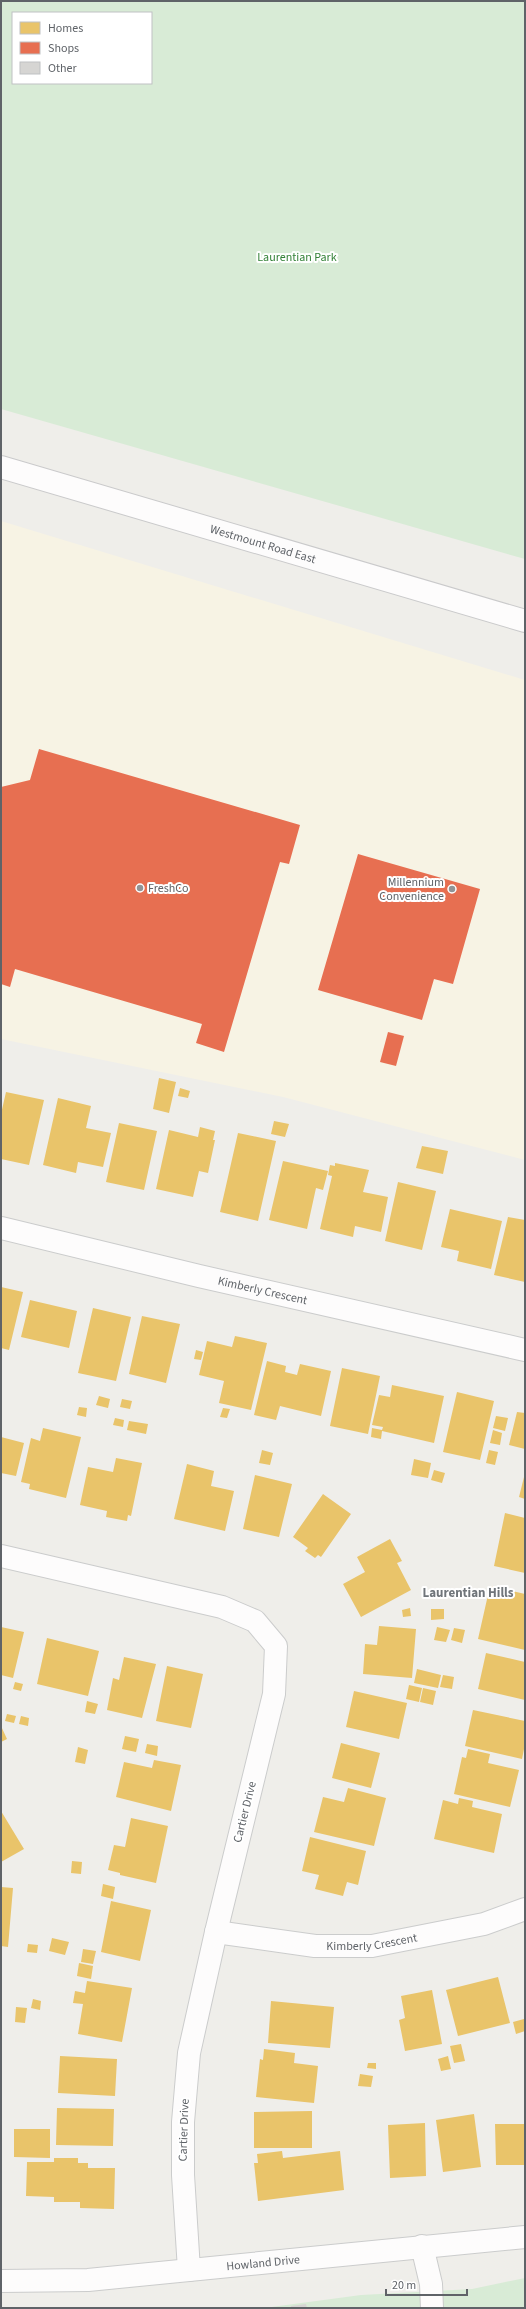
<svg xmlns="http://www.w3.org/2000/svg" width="526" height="2309" viewBox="0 0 526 2309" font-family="'Source Sans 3',sans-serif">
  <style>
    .commercial { fill: #f7f3e4 }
    .green { fill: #d8ebd6; fill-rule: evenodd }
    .homes { fill: #e9c46a }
    .shops { fill: #e76f51 }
    .building { fill: #d6d5d3 }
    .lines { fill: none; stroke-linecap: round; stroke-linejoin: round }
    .minor-casing { stroke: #cbcccc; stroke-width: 24 }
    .secondary-casing { stroke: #cacacb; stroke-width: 24 }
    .minor { stroke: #fdfcfc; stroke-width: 22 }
    .secondary { stroke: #fdfcfc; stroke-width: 22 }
    .poi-dot { fill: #919496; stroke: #fff; stroke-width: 1.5 }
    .labels { text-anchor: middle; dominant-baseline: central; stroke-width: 4; stroke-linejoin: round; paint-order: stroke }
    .park-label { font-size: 12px; fill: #348238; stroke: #fff }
    .street-label { font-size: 12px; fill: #5f6368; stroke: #fff }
    .poi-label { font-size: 12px; fill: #5f6368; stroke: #fff; text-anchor: end }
    .neighbourhood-label { font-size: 13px; font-weight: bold; fill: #70757a; stroke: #fff }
  </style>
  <rect width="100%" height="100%" fill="#efeeea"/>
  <path class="commercial" d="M1,521L525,680V1160L283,1097L1,1039Z"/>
  <path class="green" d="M1,1H525V559L1,409ZM13,13H151V83H13Z
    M525,2278V2308H264L361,2295L472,2289Z"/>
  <path class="homes" d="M159,1078L176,1082L169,1113L153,1109Z
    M180,1088L190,1091L188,1098L178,1096Z
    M6,1092L44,1100L29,1165L1,1159V1114Z
    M58,1098L91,1106L86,1128L111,1133L103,1167L78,1162L76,1173L43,1165Z
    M274,1121L289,1124L285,1137L271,1134Z
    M119,1123L157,1131L144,1190L106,1182Z
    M200,1127L215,1131L213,1140H215L208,1173L199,1171L193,1197L156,1189L169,1130L198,1137Z
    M238,1133L276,1141L258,1221L220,1212Z
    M422,1146L448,1151L443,1174L416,1168Z
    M283,1161L328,1171L323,1190L316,1188L307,1229L269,1220Z
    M335,1163L369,1170L363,1192L388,1197L381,1232L355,1226L353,1237L320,1229L332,1176L328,1175L330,1165L335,1166Z
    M398,1182L436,1191L422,1250L385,1241Z
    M450,1209L502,1221L491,1269L457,1261L459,1251L441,1247Z
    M508,1217L525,1220V1282L494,1275Z
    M1,1287L23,1292L9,1350L1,1348Z
    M30,1300L77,1311L69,1348L21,1337Z
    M93,1308L131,1317L116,1381L78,1373Z
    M142,1316L180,1324L166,1383L129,1374Z
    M235,1336L267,1343L251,1410L219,1403L224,1381L199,1375L207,1341L232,1347Z
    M196,1350L203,1352L201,1360L194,1359Z
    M267,1361L286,1366L285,1372L297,1375L300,1364L331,1371L321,1416L280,1406L276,1420L254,1415Z
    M342,1368L380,1376L368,1434L330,1426Z
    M392,1385L444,1396L434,1443L382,1431L381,1439L371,1437L372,1428L382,1430L383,1427L372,1425L379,1395L390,1397Z
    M457,1392L494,1401L480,1460L443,1452Z
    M99,1396L110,1399L108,1408L96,1405Z
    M122,1399L132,1401L130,1409L120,1407Z
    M79,1407L87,1408L86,1417L77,1415Z
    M223,1408L230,1409L227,1418L220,1417Z
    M517,1412L525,1413V1449L509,1445Z
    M496,1416L508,1418L505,1431L493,1428Z
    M115,1418L124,1420L123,1427L113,1425Z
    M129,1421L148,1424L146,1434L127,1430Z
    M43,1428L81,1437L66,1498L29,1489L30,1484L21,1482L31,1438L40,1441Z
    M493,1430L502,1433L500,1445L490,1443Z
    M1,1437L24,1443L16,1476L1,1473Z
    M262,1450L273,1453L270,1465L259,1463Z
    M489,1450L498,1452L495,1465L486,1463Z
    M116,1458L142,1463L131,1516L128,1515L127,1521L106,1517L107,1511L80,1505L88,1467L113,1472Z
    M414,1459L431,1463L428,1478L411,1475Z
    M187,1464L214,1471L211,1486L234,1491L225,1531L174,1519Z
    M434,1470L445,1473L442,1483L431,1480Z
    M525,1473V1499L519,1497Z
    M255,1475L292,1484L279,1537L243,1529Z
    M323,1494L351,1514L321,1557L318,1555L315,1558L305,1551L308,1548L293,1537Z
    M505,1513L525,1518V1573L494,1566Z
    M390,1539L402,1561L397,1563L411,1590L361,1617L343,1584L365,1572L357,1557Z
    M490,1586L525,1594V1650L478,1639Z
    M410,1608L411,1616L403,1617L402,1610Z
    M431,1609H444V1619L431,1620Z
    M379,1626L416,1629L412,1678L363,1674L365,1644L377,1645Z
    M1,1627L24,1632L13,1678L1,1675Z
    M437,1627L450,1630L446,1642L434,1640Z
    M454,1628L465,1630L462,1643L451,1640Z
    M47,1638L99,1651L88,1696L37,1684Z
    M486,1653L525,1662V1700L478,1689Z
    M124,1657L156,1664L142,1718L107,1710L113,1678L119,1680Z
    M167,1666L203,1674L191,1728L156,1721Z
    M417,1669L441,1675L438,1688L414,1683Z
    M443,1675L454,1677L452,1689L440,1687Z
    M15,1682L23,1684L21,1691L13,1689Z
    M409,1685L422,1688L419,1702L406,1699Z
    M423,1688L436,1691L433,1705L420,1702Z
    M354,1691L407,1703L399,1739L346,1727Z
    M87,1701L98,1704L95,1714L85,1712Z
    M473,1710L525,1721V1744L522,1759L465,1746Z
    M7,1714L16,1716L14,1723L5,1721Z
    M21,1716L29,1718L28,1726L19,1724Z
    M1,1726L7,1739L1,1742Z
    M125,1736L139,1739L136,1752L122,1749Z
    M341,1743L380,1753L371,1788L332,1778Z
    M147,1744L158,1746L157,1756L145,1753Z
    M78,1747L88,1750L85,1764L75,1762Z
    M468,1749L490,1754L488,1763L519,1770L510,1807L454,1794L462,1757L466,1758Z
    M154,1760L181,1765L171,1811L116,1797L124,1762L152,1768Z
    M348,1788L386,1798L374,1846L314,1832L323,1797L344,1802Z
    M459,1798L473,1801L472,1807L502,1814L494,1853L434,1839L443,1800L458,1804Z
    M1,1811L24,1849L1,1862Z
    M131,1818L168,1826L156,1883L120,1875V1873L108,1870L114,1845L125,1847Z
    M310,1837L366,1851L358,1885L347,1882L343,1896L315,1889L319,1875L302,1871Z
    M72,1861L82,1862L81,1874L71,1873Z
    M103,1884L115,1887L113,1899L101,1896Z
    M1,1887L13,1888L8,1947L1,1946Z
    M111,1901L151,1910L140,1961L101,1952Z
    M52,1938L69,1942L65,1955L49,1951Z
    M28,1944L38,1945L37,1953L27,1952Z
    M83,1949L96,1951L93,1964L81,1962Z
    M79,1963L93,1966L91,1979L77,1976Z
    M498,1977L510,2023L458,2036L446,1990Z
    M87,1981L132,1988L122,2042L78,2034L83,2004L73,2003L75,1991L85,1993Z
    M432,1990L442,2044L405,2051L399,2020L405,2018L401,1996Z
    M33,1999L41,2001L40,2010L31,2008Z
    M271,2001L334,2007L330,2048L268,2043Z
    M16,2007L27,2008L25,2023L15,2022Z
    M524,2019L525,2031L516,2034L513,2022Z
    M461,2044L465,2061L454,2063L450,2046Z
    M264,2049L295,2053L294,2063L318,2066L314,2103L256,2097L260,2059L263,2060Z
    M60,2056L117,2059L115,2096L58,2093Z
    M448,2056L451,2069L441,2071L438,2059Z
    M368,2063H376V2069L367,2068Z
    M360,2074L373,2076L371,2087L358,2086Z
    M57,2108L114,2109L113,2146L56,2145Z
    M312,2111V2148H254V2112Z
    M474,2114L481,2167L443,2172L436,2120Z
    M425,2123L426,2176L390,2178L388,2125Z
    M495,2124H525V2165H496Z
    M14,2129H50V2158L14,2157Z
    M282,2151L283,2158L340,2151L344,2190L258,2201L254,2163H258L257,2154Z
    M54,2158H78V2163H88V2168H115L114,2209L80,2208V2202H54V2197L26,2196L27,2162H54Z"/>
  <path class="shops" d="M39,749L300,825L289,864L280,862L224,1052L196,1043L202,1024L15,969L10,987L1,984V787L30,780Z
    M358,854L480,889L453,984L434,979L422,1020L318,990Z
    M388,1032L404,1036L396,1066L380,1062Z"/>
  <path class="building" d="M306,2304L307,2308H291V2306Z"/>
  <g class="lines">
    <defs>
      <g id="minor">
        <path id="s1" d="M1,1228L199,1276L525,1350"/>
        <path d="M1,1556L222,1607L255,1621L276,1646L274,1694L216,1932L189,2053L183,2122V2175L189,2270"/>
        <path id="s2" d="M216,1932L315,1946H372L484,1924L525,1909"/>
        <path d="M422,2246L431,2284L432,2308"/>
        <path id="s3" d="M1,2281L88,2280L525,2237"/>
      </g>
      <g id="secondary">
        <path id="s4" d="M1,467L525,621"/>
      </g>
    </defs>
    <use href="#minor" class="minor-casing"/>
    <use href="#secondary" class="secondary-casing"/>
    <use href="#minor" class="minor"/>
    <use href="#secondary" class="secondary"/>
  </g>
  <g class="poi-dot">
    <circle cx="140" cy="888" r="4"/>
    <circle cx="452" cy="889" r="4"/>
  </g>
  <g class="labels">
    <g class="park-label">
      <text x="297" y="257">Laurentian Park</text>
    </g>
    <g class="street-label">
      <text stroke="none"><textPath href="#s4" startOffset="273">Westmount Road East</textPath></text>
      <text stroke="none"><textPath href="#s1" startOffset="269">Kimberly Crescent</textPath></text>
      <text transform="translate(245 1812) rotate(-76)">Cartier Drive</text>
      <text stroke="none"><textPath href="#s2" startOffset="157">Kimberly Crescent</textPath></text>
      <text transform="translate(184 2130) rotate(-88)">Cartier Drive</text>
      <text stroke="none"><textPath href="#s3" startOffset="263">Howland Drive</textPath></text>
    </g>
    <g class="poi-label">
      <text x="444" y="882">Millennium<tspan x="444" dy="14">Convenience</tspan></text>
      <text x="148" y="888" text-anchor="start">FreshCo</text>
    </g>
    <g class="neighbourhood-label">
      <text x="468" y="1593">Laurentian Hills</text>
    </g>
  </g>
  <rect width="526" height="2309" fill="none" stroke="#5f6368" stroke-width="4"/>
  <rect x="12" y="12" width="140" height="72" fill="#ffffff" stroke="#bfc1c3"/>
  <rect x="20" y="22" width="20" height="12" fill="#e9c46a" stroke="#bfc1c3"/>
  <text x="48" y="32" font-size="12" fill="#5f6368">Homes</text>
  <rect x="20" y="42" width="20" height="12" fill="#e76f51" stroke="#bfc1c3"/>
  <text x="48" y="52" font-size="12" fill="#5f6368">Shops</text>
  <rect x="20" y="62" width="20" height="12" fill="#d6d5d3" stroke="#bfc1c3"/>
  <text x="48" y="72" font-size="12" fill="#5f6368">Other</text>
  <path d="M386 2289v6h81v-6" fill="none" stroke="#5f6368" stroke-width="2"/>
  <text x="392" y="2289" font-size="12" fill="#5f6368" stroke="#ffffff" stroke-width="3" paint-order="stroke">20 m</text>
</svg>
